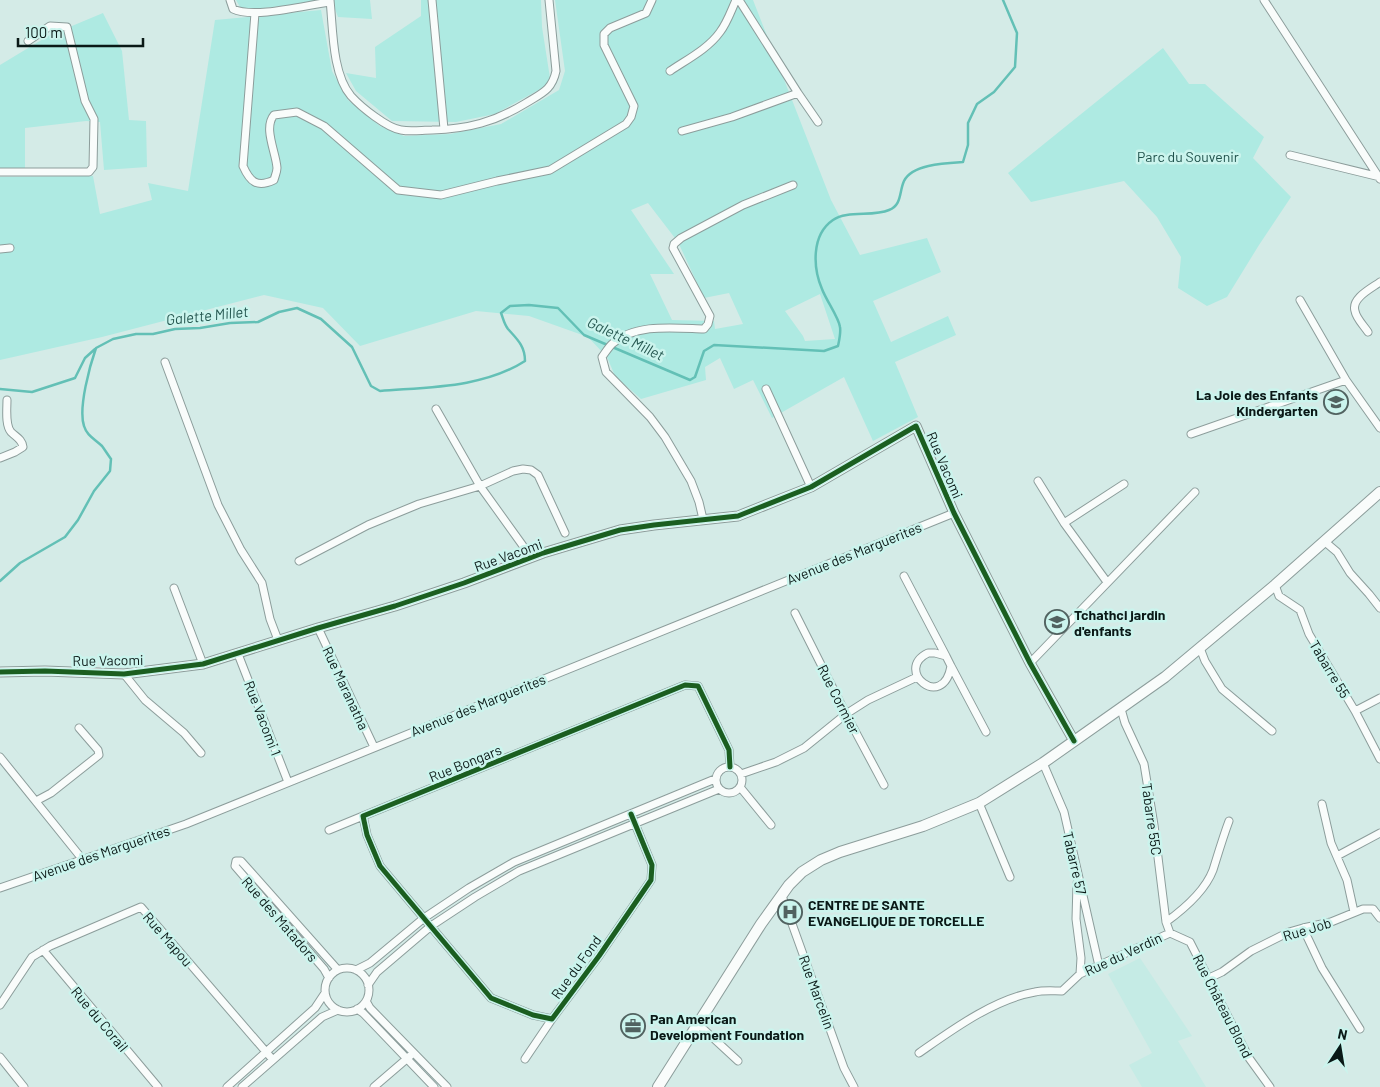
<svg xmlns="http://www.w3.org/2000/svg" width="1380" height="1087" viewBox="0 0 1380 1087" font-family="Barlow,sans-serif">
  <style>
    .built { fill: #c5ebe5 }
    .green { fill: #aeeae2; fill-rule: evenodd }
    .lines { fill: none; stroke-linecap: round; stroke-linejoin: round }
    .stream { stroke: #63c0b6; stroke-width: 2.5 }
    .minor-casing { stroke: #8c9d9b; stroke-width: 9 }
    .tertiary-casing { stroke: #8c9d9b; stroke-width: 11 }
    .secondary-casing { stroke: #8c9d9b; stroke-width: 12 }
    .minor { stroke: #f9fcfb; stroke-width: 7 }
    .tertiary { stroke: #f9fcfb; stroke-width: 9 }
    .secondary { stroke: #f9fcfb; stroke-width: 10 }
    .cycleway-casing { stroke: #cbf4ed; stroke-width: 8 }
    .cycleway { stroke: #1b5e20; stroke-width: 5 }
    .labels { text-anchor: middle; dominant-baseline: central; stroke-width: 5; stroke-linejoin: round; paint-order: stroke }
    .park-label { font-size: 14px; fill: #1f514b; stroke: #cbf4ed }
    .poi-label { font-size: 14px; font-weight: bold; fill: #0a1917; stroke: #cbf4ed; text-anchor: start }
    .street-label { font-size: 14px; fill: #0a1917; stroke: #cbf4ed }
    .water-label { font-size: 15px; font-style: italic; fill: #285a53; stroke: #cbf4ed }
  </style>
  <rect width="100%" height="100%" fill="#d4ebe7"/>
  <path class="built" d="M1140,958L1192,1036L1178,1041L1206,1087H1142L1129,1065L1152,1053L1108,974Z"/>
  <path class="green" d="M236,0H317L314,2L248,10L240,7Z
    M334,0H370L372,19L338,17L335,9Z
    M421,0H541L542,27L550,78L546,86L495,114L456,122L392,121L356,91L346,73L376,78L375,47L421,16Z
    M555,0H753L831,200L860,255L927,238L941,272L873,301L891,342L948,316L956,335L895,362L918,417L873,441L844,377L772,418L753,380L734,389L720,358L705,367L706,380L641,399L615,376L607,357L588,337L529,316L476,311L360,346L323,308L264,295L102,337L0,360V177L93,176L100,214L152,200L148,183L188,191L215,20L321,10L332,71L348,100L380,126L404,136L450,134L501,124L559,90L565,71ZM648,203L678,242L704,298L729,293L743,324L715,329L714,321L672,320L650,274H674L631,210ZM820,294L835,339L805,341L803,336L785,311Z
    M103,13L122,51L129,120L146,121L147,167L104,170L100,122L86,121L25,128V174L0,173V65L48,36Z
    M1163,48L1189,84H1205L1264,137L1253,158L1291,197L1259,245L1227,297L1207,306L1178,288L1181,257L1157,217L1124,181L1031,202L1008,173Z"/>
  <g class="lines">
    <path class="stream" d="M0,389L32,392L75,378L85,358L95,349
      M0,581L20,563L65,537L78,520L94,491L110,471L111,459C108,455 105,450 102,446C95,439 87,436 84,426C78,408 90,365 96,348L113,339L136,334H153L175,329L200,328L230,323L258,322L279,312L297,308L321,319L352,347L371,386L380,391C428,387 483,388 525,361C525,346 517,339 508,329C504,324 503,318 501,313L510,306L529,305L558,308L584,335L690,380L695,377L704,351L714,345L824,351L838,346C839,341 841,333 840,327C839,318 826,300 822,289C813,268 811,235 833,220C847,210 873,217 889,210C902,205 899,192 904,181C912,164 947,163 963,162L968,145V123L977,104L994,92L1015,67L1017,33L1003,0"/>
    <defs>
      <path id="minor" d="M230,0L233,9C254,19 306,5 330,2
        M330,0C333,28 332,74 351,96C361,107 387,128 401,130C411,132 422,130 432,130C468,129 495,122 526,103C542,93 552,90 556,71L549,0
        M432,0L444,129
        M739,0L798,93L818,122
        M1264,0L1380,179
        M255,13L243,166C250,182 257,188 274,180C275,176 277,172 277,168C276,152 263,128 274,115L297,112L324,126L398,190L441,195L497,181L550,170L626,124L631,117L634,106L604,45V34L610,28L646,13L652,0
        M670,71C686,60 708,49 720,32C727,23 731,11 736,0
        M682,131L732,117L798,93
        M1290,155L1380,177
        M0,172H89L93,167L94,119L85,101L67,27L50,26L28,41
        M0,249L10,248
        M1300,300L1346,380L1380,428
        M1368,332C1364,326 1356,318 1355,311C1351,298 1372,288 1380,282
        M165,362L218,505L241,550L262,583L270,619L278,640
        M766,389L811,487
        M436,409L480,486L531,557
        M1191,434L1346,380
        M0,458L15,452L23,447C22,439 16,437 11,432C5,425 7,409 7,400
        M1038,481L1064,523L1107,582
        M703,519L699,502L691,481L665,437L650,417L606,372L602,357C605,353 608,348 612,344C635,323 674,328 704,329L708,324L710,316L673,248L674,244L681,238L743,205L793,185
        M1064,523L1124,484
        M1324,541L1337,552L1350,573L1369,594L1380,608
        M299,561L368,525L419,504L480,486L513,471L523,469L531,470L538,475L565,533
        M904,576L946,656
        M1275,585L1279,596L1300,610L1309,634L1355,711L1380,759
        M174,588L203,664
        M795,613L846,714L884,785
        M318,628L374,747
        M1200,648L1205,661L1222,689L1272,731
        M928,653H935L946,656L951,666C943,712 893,670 928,653Z
        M238,654L288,782
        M1030,663L1195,492
        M951,666L986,732
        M124,674L145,700L184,733L201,753
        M1121,709L1125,723L1144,764L1154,825L1166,922L1170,933
        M1355,711L1380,698
        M0,757L83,860
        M1043,763L1064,812L1099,966
        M716 780a13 13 0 1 1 26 0a13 13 0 1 1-26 0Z
        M741,774L776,762L804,748L846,714L868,700L917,677
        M740,787L771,825
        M36,801L51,793L99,755L98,750L79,728
        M979,803L1010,877
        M1322,804L1331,843L1347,880L1354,912
        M631,814L652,865L651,880L599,956L552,1019L533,1015L491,998L380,866L367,835L363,816L685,685L698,686L729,750L730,767
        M329,830L363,816
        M1337,856L1380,833
        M1077,883L1076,919L1081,958L1080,974
        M0,888L186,824L954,513
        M782,896L844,1068L854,1087
        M1166,922C1184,909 1205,891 1213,870C1218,854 1223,837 1229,821
        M1303,928L1322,968L1360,1029
        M1170,933L1190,942L1249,1058L1270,1087
        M43,950L158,1087
        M325 990a22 22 0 1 1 44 0a22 22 0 1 1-44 0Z
        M356,970L370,963L424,918L469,888L514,862L715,779
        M329,978L324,969L235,866L236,861H241L338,970
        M1209,978L1222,972L1251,951L1289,932L1303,928L1331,922L1363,909H1373L1380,918
        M368,985L377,972L431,926L475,897L519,871L719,789
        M366,1001L370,1008L447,1087
        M0,1005L32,957L50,946L141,907L273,1060
        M357,1009L363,1013L434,1087
        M698,1024L738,1061
        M919,1053C952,1030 994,999 1035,992C1044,990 1053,991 1062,991L1080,974L1170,933
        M0,1057L24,1087
        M525,1059L552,1019
        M227,1087L315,1008L325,993
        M242,1087L322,1017L338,1010
        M374,1087L410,1056"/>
      <path id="tertiary" d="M0,672L45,671L124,674L203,664L318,628L395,606L464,583L543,553L620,530L654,525L738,516L811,487L916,426L954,513L1030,663L1074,741"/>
      <path id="secondary" d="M658,1087L761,924L789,885L802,872L821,860L840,852L923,826L979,803L1043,763L1165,677L1275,585L1380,492"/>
    </defs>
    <use href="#minor" class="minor-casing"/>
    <use href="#tertiary" class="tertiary-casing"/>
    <use href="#secondary" class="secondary-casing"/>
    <use href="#minor" class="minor"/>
    <use href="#tertiary" class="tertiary"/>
    <use href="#secondary" class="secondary"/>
    <defs>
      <path id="cycleway" d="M0,672L45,671L124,674L203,664L318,628L395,606L464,583L543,553L620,530L654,525L738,516L811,487L916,426L954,513L1030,663L1074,741
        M631,814L652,865L651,880L599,956L552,1019L533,1015L491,998L380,866L367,835L363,816L685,685L698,686L729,750L730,767"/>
    </defs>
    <use href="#cycleway" class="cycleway-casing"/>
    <use href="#cycleway" class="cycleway"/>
  </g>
  <defs>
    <symbol id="school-ring" viewBox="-11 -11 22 22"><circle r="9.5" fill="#cbf4ed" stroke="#516260" stroke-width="1.5"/><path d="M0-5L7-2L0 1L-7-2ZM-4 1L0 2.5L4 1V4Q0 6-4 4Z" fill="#516260"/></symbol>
    <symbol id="hospital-ring" viewBox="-11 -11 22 22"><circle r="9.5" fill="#cbf4ed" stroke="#516260" stroke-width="1.5"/><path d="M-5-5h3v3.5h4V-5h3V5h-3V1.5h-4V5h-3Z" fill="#516260"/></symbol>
    <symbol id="office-ring" viewBox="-11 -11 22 22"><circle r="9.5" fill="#cbf4ed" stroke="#516260" stroke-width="1.5"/><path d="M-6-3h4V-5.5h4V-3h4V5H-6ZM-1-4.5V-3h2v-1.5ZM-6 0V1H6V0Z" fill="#516260"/></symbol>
  </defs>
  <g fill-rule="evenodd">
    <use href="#school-ring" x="1322" y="388" width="28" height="28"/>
    <use href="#school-ring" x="1043" y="608" width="28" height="28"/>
    <use href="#hospital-ring" x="776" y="898" width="28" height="28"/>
    <use href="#office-ring" x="619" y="1012" width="28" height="28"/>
  </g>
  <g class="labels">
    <g class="park-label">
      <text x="1188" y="156">Parc du Souvenir</text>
    </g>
    <g class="poi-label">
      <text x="1318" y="394" text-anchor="end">La Joie des Enfants<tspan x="1318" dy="16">Kindergarten</tspan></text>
      <text x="1074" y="614">Tchathci jardin<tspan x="1074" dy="16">d'enfants</tspan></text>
      <text x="808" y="904">CENTRE DE SANTE<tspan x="808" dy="16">EVANGELIQUE DE TORCELLE</tspan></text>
      <text x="650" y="1018">Pan American<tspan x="650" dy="16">Development Foundation</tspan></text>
    </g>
    <g class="street-label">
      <text transform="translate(945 465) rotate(67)">Rue Vacomi</text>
      <text transform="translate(854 553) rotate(-22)">Avenue des Marguerites</text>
      <text transform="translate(508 555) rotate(-20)">Rue Vacomi</text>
      <text transform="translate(108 660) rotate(-1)">Rue Vacomi</text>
      <text transform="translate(1330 669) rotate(59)">Tabarre 55</text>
      <text transform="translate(346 688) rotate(65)">Rue Maranatha</text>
      <text transform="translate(839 699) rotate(63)">Rue Cormier</text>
      <text transform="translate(478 705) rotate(-22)">Avenue des Marguerites</text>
      <text transform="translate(263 718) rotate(69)">Rue Vacomi 1</text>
      <text transform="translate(465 763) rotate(-22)">Rue Bongars</text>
      <text transform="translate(1152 819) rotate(82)">Tabarre 55C</text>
      <text transform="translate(101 853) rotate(-19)">Avenue des Marguerites</text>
      <text transform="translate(1075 863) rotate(77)">Tabarre 57</text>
      <text transform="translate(280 919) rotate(49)">Rue des Matadors</text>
      <text transform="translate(1307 929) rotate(-17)">Rue Job</text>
      <text transform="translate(168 939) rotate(49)">Rue Mapou</text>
      <text transform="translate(1123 954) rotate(-25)">Rue du Verdin</text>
      <text transform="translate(576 967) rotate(-54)">Rue du Fond</text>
      <text transform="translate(817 992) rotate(70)">Rue Marcelin</text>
      <text transform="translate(1223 1006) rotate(63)">Rue Château Blond</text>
      <text transform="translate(100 1019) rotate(50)">Rue du Corail</text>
    </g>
    <g class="water-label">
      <text transform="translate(207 315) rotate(-6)">Galette Millet</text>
      <text transform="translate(626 338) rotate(25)">Galette Millet</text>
    </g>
  </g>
  <g transform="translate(1340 1047) rotate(12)" stroke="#cbf4ed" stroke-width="4" paint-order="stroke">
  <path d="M0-4L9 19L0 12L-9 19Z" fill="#0a1917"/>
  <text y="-8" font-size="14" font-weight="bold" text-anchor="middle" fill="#0a1917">N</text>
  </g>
  <path d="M18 38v8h125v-8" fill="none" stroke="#0a1917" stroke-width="2.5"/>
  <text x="25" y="38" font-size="15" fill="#0a1917" stroke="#cbf4ed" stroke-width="4" paint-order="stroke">100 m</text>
</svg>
